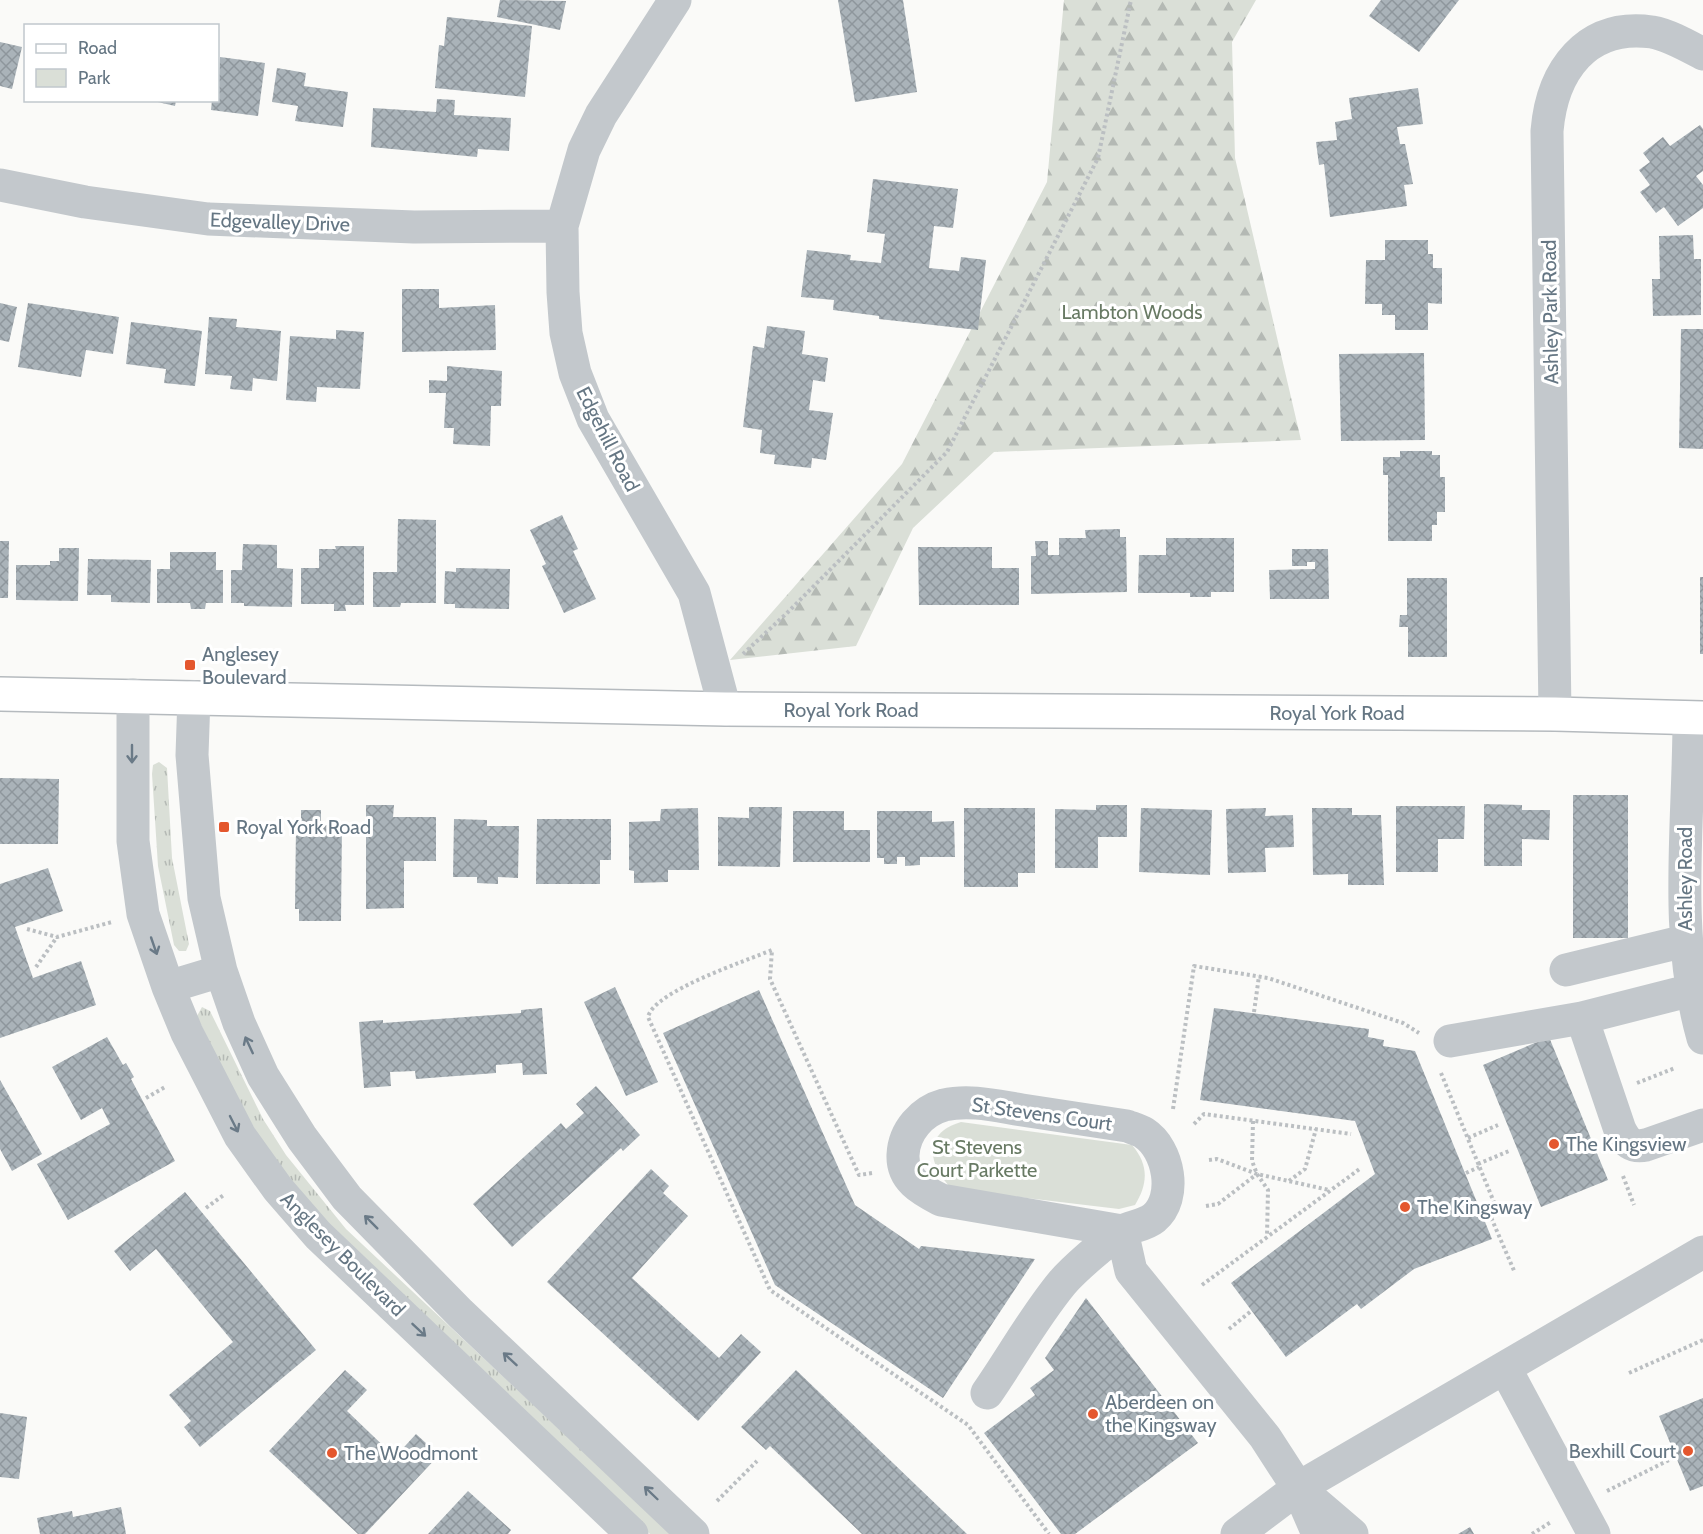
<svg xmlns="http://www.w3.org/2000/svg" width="1703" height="1534" viewBox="0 0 1703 1534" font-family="Cabin,sans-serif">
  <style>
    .grass { fill: url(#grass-tufts) }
    .forest { fill: url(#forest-firs) }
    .green { fill: #dadfd7 }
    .building { fill: url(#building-cross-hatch) }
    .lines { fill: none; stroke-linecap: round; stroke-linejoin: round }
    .major-casing { stroke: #b5babe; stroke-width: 36 }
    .path { stroke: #bbbfc2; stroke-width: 4; stroke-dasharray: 3 3; stroke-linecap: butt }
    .minor { stroke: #c3c8cc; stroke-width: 33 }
    .major { stroke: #fff; stroke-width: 33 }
    .oneway { stroke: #6a7a87 }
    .poi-dot { fill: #e4572e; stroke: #fff; stroke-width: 2 }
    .labels { text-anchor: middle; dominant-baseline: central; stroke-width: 6; stroke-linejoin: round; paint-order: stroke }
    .street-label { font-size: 20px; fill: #657683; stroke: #fff }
    .park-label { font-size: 20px; fill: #687a64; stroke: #fff }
    .poi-label { font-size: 20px; fill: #657683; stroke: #fff; text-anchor: start }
  </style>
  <defs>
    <pattern id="grass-tufts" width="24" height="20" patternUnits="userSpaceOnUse" patternTransform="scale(1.5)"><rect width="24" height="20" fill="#dadfd7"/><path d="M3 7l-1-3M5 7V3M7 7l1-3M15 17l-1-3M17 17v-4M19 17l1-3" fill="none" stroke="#b4b9b4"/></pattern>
    <pattern id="forest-firs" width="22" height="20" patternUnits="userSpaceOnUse" patternTransform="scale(1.5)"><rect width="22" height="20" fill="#dadfd7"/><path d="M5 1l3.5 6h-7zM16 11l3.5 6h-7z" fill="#b4b9b4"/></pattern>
    <pattern id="building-cross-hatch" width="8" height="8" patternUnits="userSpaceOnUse" patternTransform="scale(1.5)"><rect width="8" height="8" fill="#aab3b9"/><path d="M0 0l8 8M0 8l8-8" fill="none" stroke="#8e969c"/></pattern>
  </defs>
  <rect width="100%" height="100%" fill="#fafaf8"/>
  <path class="grass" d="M159,762L167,768L172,858L189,944L186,951H179L174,945L158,866L152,774L153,765Z
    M202,1007L210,1011L263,1119L286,1155L346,1229L671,1534H650L395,1297L277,1167L227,1082L197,1016Z"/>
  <path class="forest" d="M1064,0H1256L1232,42L1235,158L1301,440L994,452L913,528L856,646L730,660L902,464L1047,182Z"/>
  <path class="green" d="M961,1122L1132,1145C1149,1165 1148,1184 1135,1205L1119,1209L952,1189C927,1164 923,1133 961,1122Z"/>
  <path class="building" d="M500,0L566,1L560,30L497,17Z
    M838,0H903L917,92L855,102Z
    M1381,0H1459L1419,52L1369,16Z
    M447,17L532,26L525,97L435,88L439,45L444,46Z
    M0,42L22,47L12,89L0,86Z
    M220,57L265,63L258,116L211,110L212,100H218Z
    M277,68L306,73L304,86L348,92L343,127L295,121L298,106L272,102Z
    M1418,88L1423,124L1397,127L1400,144H1405L1413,184L1404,185L1407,206L1330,217L1324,164L1319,165L1316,142L1337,140L1335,122L1352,119L1349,98Z
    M437,99L455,100L454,115L511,118L509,151L478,149L477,157L371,147L373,108L436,112Z
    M149,100H176L175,106Z
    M1700,125L1703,129V171L1696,176L1703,185V208L1678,226L1664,207L1656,213L1640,192L1650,185L1639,170L1650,162L1643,153L1663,137L1670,146Z
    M873,179L958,189L953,228L934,226L929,268L959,271L961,257L986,260L978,330L879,319V316L833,310L834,300L801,297L807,250L851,255L850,260L881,263L885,234L867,232Z
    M1693,235L1694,259H1701V315L1653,316L1652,279H1660L1659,236Z
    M1385,240H1428V254H1433V268H1442V304L1428,303V330H1395V315H1382V304H1365L1366,260H1385Z
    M402,289H439V308L495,305L496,350L402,352Z
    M0,303L17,307L9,342L0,340Z
    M28,303L119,317L113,354L86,350L81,377L18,367Z
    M209,317L237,319L236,327L281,331L277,381L253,378L252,391L230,389L232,376L205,374Z
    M131,322L202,331L195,386L164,383L166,369L126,364Z
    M767,326L805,331L802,354L828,358L825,382L813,380L809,410L833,413L826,460L812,458L811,468L774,464L775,455L760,453L762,430L743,427L753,346L764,348Z
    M1681,329H1703V449L1679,448Z
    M336,330L364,332L360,389L317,387L316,402L286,400L290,336L336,339Z
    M1424,353L1425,440L1341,441L1339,354Z
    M447,366L502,371L501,406H491L490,446L453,444L454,428H444L446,393H429V380L447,381Z
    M1400,451H1432V455H1440V477H1445V512H1437V525H1432V541H1388V475H1383V457H1400Z
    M562,515L578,549L573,551L596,599L564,613L542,566L546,564L530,530Z
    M398,519L436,520V603H401L400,607H373V572H397Z
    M1120,529V537H1126L1127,592L1031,594V556H1036L1035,541H1048V555H1059V538H1086L1085,530Z
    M1166,538H1234V592H1211V597H1190V593H1138L1139,555H1166Z
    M0,541H9L8,598H0Z
    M243,544L277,545V568L293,569L292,607L244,606V603H231V570H242Z
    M335,546H364V605H345L346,611H334V604H301V568H319V549H336Z
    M918,547H992V568H1019V605H919Z
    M59,548H79L78,601L16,600V565H50V561H59Z
    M1292,549H1328L1329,599H1270L1269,570L1315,569V562H1307V566H1292Z
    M170,552H216V570H223V603H206L205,609H191L190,603H157V569H170Z
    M88,559L151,560L150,603L111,602V595H87Z
    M456,568L510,569L509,609L455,608V604H444L445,571L456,572Z
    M1700,577H1703V654H1700Z
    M1407,578H1447V657H1408V627H1399L1400,615H1407Z
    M0,778L59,779L58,844H0Z
    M1573,795H1628V938H1573Z
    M1484,804L1522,805V810H1550L1549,840L1522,839V866H1484Z
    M366,805H394L393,817H436V861H404V908L366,909Z
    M1096,805H1127V837H1098V868H1055V809L1096,810Z
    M1396,806H1465L1464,839H1438V872H1396Z
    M749,807H782L780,867L718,866V817L749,818Z
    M698,808L699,870H668V882L634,883V871L629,870V822L660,821L661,809Z
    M964,808H1035V873H1018V887H964Z
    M1141,808L1212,810L1210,875L1139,872Z
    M1266,808L1265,816L1293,815L1294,847L1265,848L1266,872L1228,873L1226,809Z
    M1312,808H1352V815H1381L1384,885H1348V874L1313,875Z
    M301,810H321V825H342L341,921H299V909H295L296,825H301Z
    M793,811H844V830H870V862H793Z
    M877,811H932V822L954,821L955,857H920V865L905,866V857H897V864H884V858H877Z
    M454,819L487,820V826H519L518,878L498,877V884L477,883V877H453Z
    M537,819H611V860H600V884H536Z
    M48,868L63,911L15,927L33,978L81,961L96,1005L0,1038V884Z
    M615,987L658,1082L626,1096L584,1002Z
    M759,990L855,1205L919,1249L921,1246L1035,1259L943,1398L775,1285L663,1033Z
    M542,1008L547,1074L523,1075L522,1063L496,1065V1073L416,1079L415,1071L390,1072L391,1086L364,1088L359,1022L383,1020V1023L521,1013V1010Z
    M1214,1008L1369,1029L1368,1037L1384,1040L1383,1046L1415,1051L1492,1239L1414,1269L1361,1309L1357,1304L1286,1357L1231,1283L1375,1174L1355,1121L1200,1100Z
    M107,1037L123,1065L126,1063L134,1077L131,1079L175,1161L68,1220L37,1164L110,1124L102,1108L81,1120L52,1067Z
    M1549,1037L1608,1180L1541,1207L1483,1065Z
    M0,1080L42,1154L12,1171L0,1149Z
    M596,1086L640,1135L623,1151L621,1148L512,1247L473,1204L561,1123L566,1129L584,1113L576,1104Z
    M651,1169L669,1186L663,1193L688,1216L632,1278L719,1358L741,1334L761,1352L698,1421L547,1282Z
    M185,1192L316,1350L200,1447L184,1427L191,1421L169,1395L233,1342L156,1249L130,1271L114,1251Z
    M1086,1298L1198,1443L1075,1534H1061L984,1433L1035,1395L1030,1388L1054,1370L1045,1358Z
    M345,1370L367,1390L347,1411L395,1457L416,1434L439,1455L365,1534H358L269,1451Z
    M796,1370L967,1534H862L770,1446L766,1450L741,1427Z
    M1703,1398V1486L1690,1491L1659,1416Z
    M0,1413L27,1417L19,1479L0,1477Z
    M468,1491L511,1530L508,1534H428Z
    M121,1507L126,1534H40L37,1518L72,1511L73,1517Z
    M1470,1527L1474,1534H1458Z"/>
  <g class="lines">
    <defs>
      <path id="major" d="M0,694L725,709L1555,714L1703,718"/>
    </defs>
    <use href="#major" class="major-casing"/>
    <path class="path" d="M743,654L788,612L947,452L1098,158L1131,0
      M27,929L57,937L112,922
      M36,967L57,937
      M1254,1012L1259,976
      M1441,1073L1498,1212L1490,1215L1515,1273
      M1637,1083L1675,1068
      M146,1098L165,1087
      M1173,1109L1194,966L1268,978L1403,1023L1419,1033
      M1253,1121L1252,1161L1257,1174L1268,1190L1267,1236
      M1194,1124L1204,1114L1351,1134
      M1468,1138L1498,1125
      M1209,1160L1217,1159L1257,1174L1329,1190
      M1478,1164L1509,1151
      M872,1173L859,1175L770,979L772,950C746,961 654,991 648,1017L770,1290L968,1425L1049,1534
      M1466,1173L1479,1167
      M1623,1176L1634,1205
      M1289,1181L1305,1169L1316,1129
      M1206,1206L1218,1204L1257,1174
      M206,1208L225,1194
      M1202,1285L1361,1168
      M1229,1329L1250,1312
      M1629,1373L1703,1340
      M1607,1491L1673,1458
      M717,1501L757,1461
      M1532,1534L1551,1522"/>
    <path class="minor" d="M675,0L601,115L584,150L562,226L563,292L566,333L575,373L593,419L694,593L725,709
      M0,185L85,202L208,219L414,227L562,226
      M133,695V841L143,914L168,987L187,1033L240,1136L278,1189L318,1235L632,1534
      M194,697L192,755L204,898L221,971L239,1023L263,1076L302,1138L347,1198L460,1313L693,1534
      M1555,714L1547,131C1552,71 1586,23 1652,32C1669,35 1688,46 1703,54
      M1689,718C1689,825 1673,932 1703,1038
      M1566,970L1685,941
      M168,987L221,971
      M1582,1018L1620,1130C1626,1142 1632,1148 1646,1145L1703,1125
      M1450,1041L1582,1018L1692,990
      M1122,1231L1131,1271L1265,1437L1298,1488L1318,1534
      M1505,1368L1594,1534
      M987,1393C1012,1357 1034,1317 1062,1283C1073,1270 1106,1241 1121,1232C1131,1226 1144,1226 1154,1218C1178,1198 1169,1149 1144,1133C1139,1130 1132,1128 1127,1126C1092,1121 1057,1115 1022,1110C997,1106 970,1099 944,1105C922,1111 904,1131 903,1155C902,1180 922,1190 941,1200L1122,1231
      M1304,1493L1352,1534
      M1237,1534L1298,1488L1703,1252"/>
    <use href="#major" class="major"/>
  </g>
  <defs><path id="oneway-shaft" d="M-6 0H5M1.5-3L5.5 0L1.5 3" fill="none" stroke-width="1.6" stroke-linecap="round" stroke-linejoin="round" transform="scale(1.5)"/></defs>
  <g class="oneway">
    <use href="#oneway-shaft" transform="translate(132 754) rotate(90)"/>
    <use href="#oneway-shaft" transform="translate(154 946) rotate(71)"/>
    <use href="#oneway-shaft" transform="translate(249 1045) rotate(-115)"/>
    <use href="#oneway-shaft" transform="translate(234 1124) rotate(63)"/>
    <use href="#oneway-shaft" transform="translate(371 1222) rotate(-135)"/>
    <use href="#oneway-shaft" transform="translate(419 1330) rotate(43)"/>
    <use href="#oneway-shaft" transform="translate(510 1359) rotate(-137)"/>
    <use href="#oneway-shaft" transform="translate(651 1493) rotate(-136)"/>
  </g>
  <g class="poi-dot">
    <rect x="184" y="659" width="12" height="12" rx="3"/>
    <rect x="218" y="821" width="12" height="12" rx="3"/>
    <circle cx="1554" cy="1144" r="6"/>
    <circle cx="1405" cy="1207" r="6"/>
    <circle cx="1093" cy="1414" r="6"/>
    <circle cx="1688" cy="1451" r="6"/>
    <circle cx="332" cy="1453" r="6"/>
  </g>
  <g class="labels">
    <g class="street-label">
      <text transform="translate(280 222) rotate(2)">Edgevalley Drive</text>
      <text transform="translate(1550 312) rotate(-91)">Ashley Park Road</text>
      <text transform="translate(608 439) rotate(63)">Edgehill Road</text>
      <text x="851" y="710">Royal York Road</text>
      <text x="1337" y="713">Royal York Road</text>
      <text transform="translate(1685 879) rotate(-90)">Ashley Road</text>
      <text transform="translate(1042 1114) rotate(8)">St Stevens Court</text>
      <text transform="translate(343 1254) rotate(45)">Anglesey Boulevard</text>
    </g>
    <g class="park-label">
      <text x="1132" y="312">Lambton Woods</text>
      <text x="977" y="1147">St Stevens<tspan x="977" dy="23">Court Parkette</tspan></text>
    </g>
    <g class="poi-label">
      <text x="202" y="654">Anglesey<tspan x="202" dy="23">Boulevard</tspan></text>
      <text x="236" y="827">Royal York Road</text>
      <text x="1566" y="1144">The Kingsview</text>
      <text x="1417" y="1207">The Kingsway</text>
      <text x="1105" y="1402">Aberdeen on<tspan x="1105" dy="23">the Kingsway</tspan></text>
      <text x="1676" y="1451" text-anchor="end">Bexhill Court</text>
      <text x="344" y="1453">The Woodmont</text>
    </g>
  </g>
  <rect x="24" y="24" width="195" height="78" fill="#ffffff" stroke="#c1c8cd" stroke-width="1.5"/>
  <rect x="36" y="44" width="30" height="9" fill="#ffffff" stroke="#c1c8cd" stroke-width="1.5"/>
  <text x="78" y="54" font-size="18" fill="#657683">Road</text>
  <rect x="36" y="69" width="30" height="18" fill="#dadfd7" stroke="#c1c8cd" stroke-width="1.5"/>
  <text x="78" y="84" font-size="18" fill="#657683">Park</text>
</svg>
